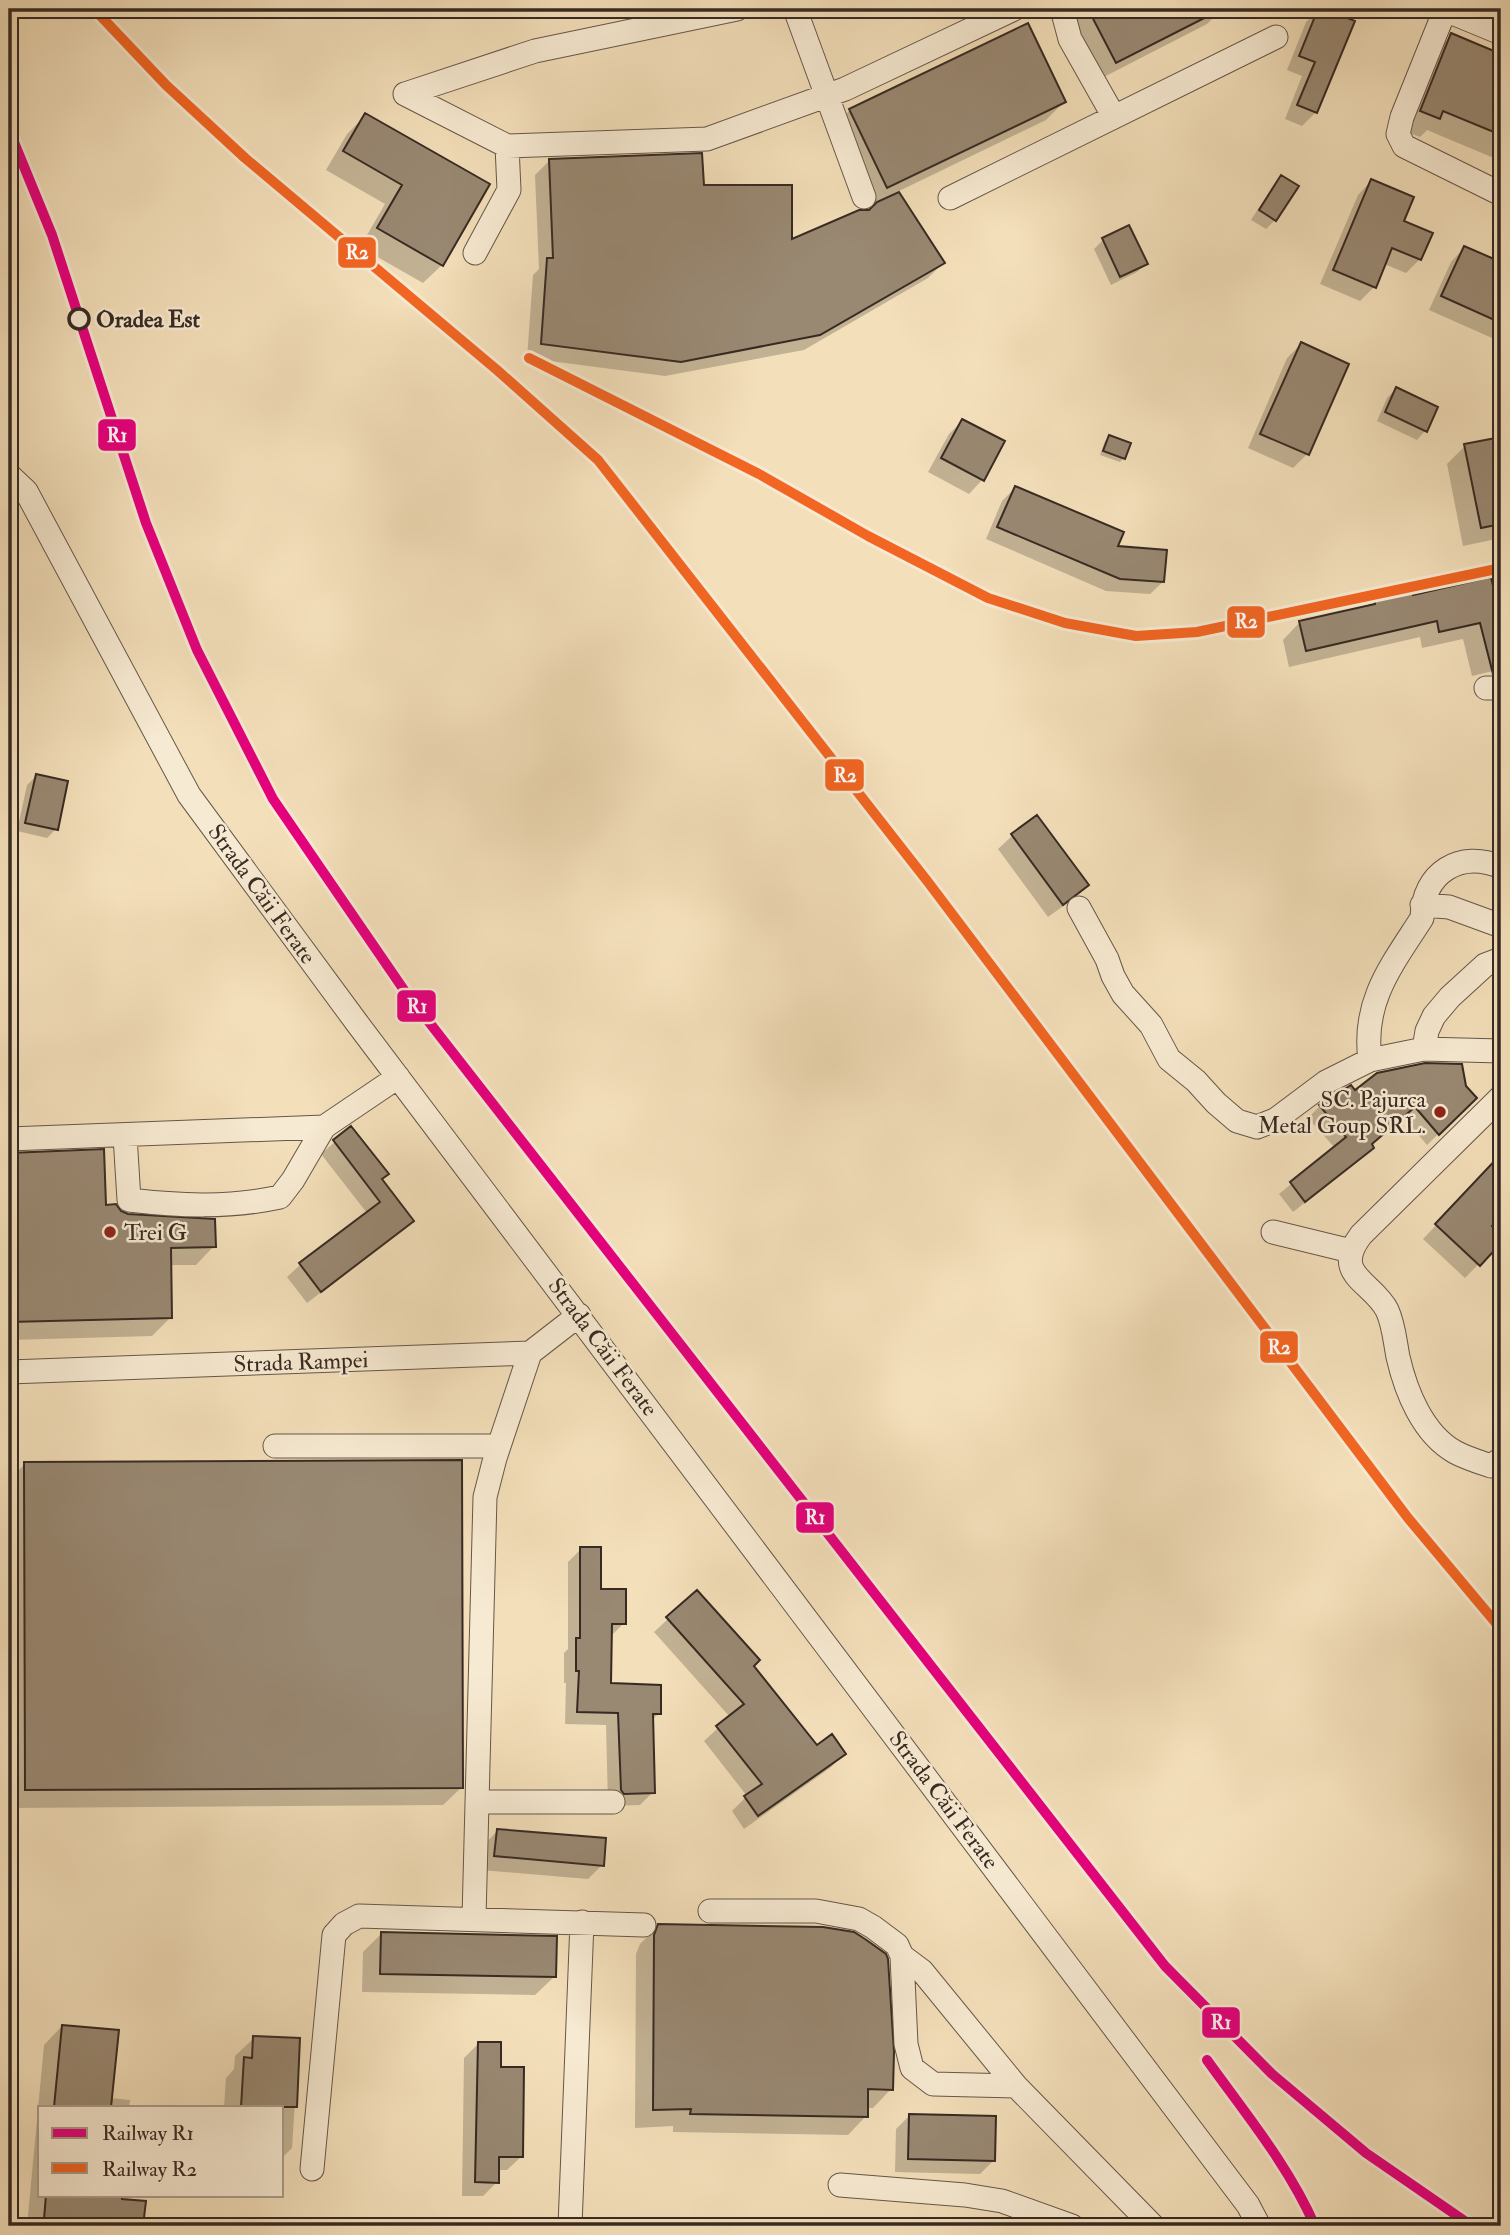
<svg xmlns="http://www.w3.org/2000/svg" width="1510" height="2235" viewBox="0 0 1510 2235" font-family="'IM FELL Double Pica',serif">
  <style>
    .shadow { fill: #0003 }
    .building { fill: #998872; stroke: #372a23; stroke-width: 2 }
    .lines { fill: none; stroke-linecap: round; stroke-linejoin: round }
    .minor-casing { stroke: #665749; stroke-width: 25 }
    .minor { stroke: #f7ead2; stroke-width: 23 }
    .rail-1-casing { stroke: #f7ead2; stroke-width: 16 }
    .rail-2-casing { stroke: #f7ead2; stroke-width: 16 }
    .rail-1 { stroke: #e5007d; stroke-width: 10 }
    .rail-2 { stroke: #f26522; stroke-width: 10 }
    .stop-dot { fill: #f7ead2; stroke: #372a23; stroke-width: 3.5 }
    .poi-dot { fill: #8f2418; stroke: #f7ead2; stroke-width: 2.5 }
    .labels { text-anchor: middle; dominant-baseline: central; stroke-width: 5; stroke-linejoin: round; paint-order: stroke }
    .stop-label { font-size: 23px; font-weight: bold; fill: #372a23; stroke: #f7ead2; text-anchor: start }
    .street-label { font-size: 23px; fill: #372a23; stroke: #f7ead2 }
    .poi-label { font-size: 23px; fill: #372a23; stroke: #f7ead2; text-anchor: end }
    .line-badge { stroke: #f7ead2; stroke-width: 2.5 }
    .badge-label { font-size: 19px; text-anchor: middle; font-weight: bold; fill: #fff }
  </style>
  <rect width="100%" height="100%" fill="#f3dfba"/>
  <filter id="stains"><feTurbulence type="fractalNoise" baseFrequency=".00286" numOctaves="4"/><feColorMatrix values="0 0 0 0 .2 0 0 0 0 .09 0 0 0 0 .02 0 0 0 .5 -.17"/></filter>
  <radialGradient id="worn" r=".72"><stop offset=".6" stop-color="#630" stop-opacity="0"/><stop offset="1" stop-color="#630" stop-opacity=".3"/></radialGradient>
  <path class="shadow" d="M664,9H725L666,19Z
    M1061,9H1222L1207,24L1098,80Z
    M1320,9L1353,22L1316,112L1302,126L1285,119L1302,76L1287,70L1306,22Z
    M1452,35L1501,56V161L1427,130L1420,137L1402,130L1433,54Z
    M1064,102L1046,120L897,192L943,263L928,278L804,350L665,376L527,358L533,275L539,269L535,175L550,160L702,187L790,241L869,212L881,200L868,205L831,129L850,110Z
    M366,115L488,185L442,265L423,283L360,247L385,204L326,170L347,134Z
    M1282,178L1296,187L1275,220L1266,229L1251,220L1273,186Z
    M1371,181L1402,222L1420,259L1406,273L1384,264L1374,287L1360,301L1320,284L1358,195Z
    M1128,227L1146,264L1137,272L1111,285L1094,249L1103,240Z
    M1464,248L1501,264V342L1429,310L1451,262Z
    M1301,344L1347,365L1307,454L1293,468L1248,448L1287,358Z
    M1396,389L1425,431L1417,440L1377,421L1387,398Z
    M962,421L982,480L969,494L928,472L949,434Z
    M1109,437L1124,458L1120,462L1100,455L1105,441Z
    M1501,438V538L1463,546L1447,464L1465,446Z
    M1015,488L1116,547L1163,582L1150,594L1106,591L986,539L1002,501Z
    M1374,599L1501,604V669L1472,676L1463,639L1422,648L1420,637L1289,667L1283,640L1300,622L1366,607Z
    M36,776L56,829L47,838L17,831L27,785Z
    M1037,818L1087,885L1073,899L1048,917L998,849L1012,836Z
    M9,847H16L15,876L9,882Z
    M1351,1087L1355,1092L1475,1098L1427,1145L1403,1117L1370,1145L1372,1147L1361,1159L1293,1212L1279,1194L1335,1148L1308,1118L1320,1106Z
    M351,1128L381,1180L412,1221L399,1233L307,1303L287,1277L300,1265L367,1213L321,1154Z
    M103,1151L104,1207L214,1246L196,1265H169L171,1317L152,1336L9,1340V1155Z
    M1501,1156V1214L1490,1226L1501,1237V1241L1465,1278L1423,1239Z
    M25,1464L462,1787L443,1805L9,1808V1480Z
    M581,1549L599,1591L624,1623L611,1636L610,1685L659,1713L651,1721L653,1792L640,1805L611,1806L608,1804L606,1725L565,1724L566,1683H564V1653L568,1649V1562Z
    M668,1619L752,1666L816,1748L844,1754L830,1768L744,1829L732,1811L747,1796L704,1741L730,1717L654,1632Z
    M497,1831L602,1865L588,1879L481,1870L484,1845Z
    M658,1926L891,2089L873,2108H866V2116L848,2135L673,2132V2126L635,2128L636,1954L640,1944Z
    M381,1934L554,1977L535,1995L362,1992L363,1952Z
    M62,2026L110,2098L130,2100L129,2107H40V2195H121L120,2200L144,2202L141,2226H27L44,2045Z
    M254,2038L299,2040L292,2148L282,2158V2107H224L226,2078L234,2069L235,2056Z
    M478,2044L499,2069L521,2157L507,2170H497V2182L483,2196H462L464,2058Z
    M909,2116L994,2160L980,2174L895,2172L896,2129Z"/>
  <path class="building" d="M1088,9H1222L1116,63Z
    M1318,9H1325L1355,21L1317,113L1297,105L1315,62L1299,56Z
    M1028,23L1066,102L887,188L849,109Z
    M1451,33L1501,54V135L1443,111L1440,119L1420,111Z
    M365,113L490,184L443,266L377,228L402,185L343,151Z
    M702,153L704,185H792V239L859,210H869L877,202L899,192L945,263L820,335L681,362L541,344L547,258H553L549,159Z
    M1281,175L1299,186L1276,221L1259,210Z
    M1371,179L1414,197L1404,221L1433,233L1421,260L1392,248L1376,288L1333,270Z
    M1129,225L1148,264L1120,277L1102,238Z
    M1464,246L1501,262V323L1441,296Z
    M1301,342L1349,364L1309,455L1260,434Z
    M1396,387L1438,407L1427,432L1385,412Z
    M962,419L1005,441L984,481L941,458Z
    M1109,435L1131,443L1125,459L1103,451Z
    M1501,437V524L1481,528L1464,444Z
    M1015,486L1124,532L1118,546L1167,550L1164,582L1120,579L997,527Z
    M1491,577L1497,603L1501,602V674H1493L1480,623L1439,632L1437,621L1306,651L1299,621L1375,604L1374,597L1411,589L1413,595Z
    M36,774L68,781L58,830L25,823Z
    M1037,815L1089,885L1063,905L1011,834Z
    M1425,1063L1462,1064L1466,1086L1477,1098L1439,1135L1415,1107L1372,1144L1374,1148L1305,1202L1290,1182L1346,1137L1319,1105L1351,1085L1355,1090L1377,1073Z
    M351,1126L389,1174L382,1179L414,1221L321,1292L299,1263L380,1202L333,1140Z
    M104,1149L106,1205L116,1204L121,1211L128,1214L215,1219L216,1247L171,1248L172,1318L9,1322V1153Z
    M1501,1154V1216L1492,1226L1501,1235V1243L1480,1266L1435,1224Z
    M462,1460L463,1788L25,1790L24,1462Z
    M580,1547H601V1589H626V1624H612L611,1683L661,1685V1714H653L655,1793L624,1794L621,1790L618,1713L577,1712L579,1671H576V1638H580Z
    M697,1590L760,1660L754,1666L817,1745L832,1734L846,1754L758,1816L744,1796L762,1784L716,1726L744,1704L666,1617Z
    M497,1829L606,1838L604,1866L494,1856Z
    M658,1924L823,1927L854,1932L865,1939L886,1954L888,1959L894,2052L893,2090L868,2089V2117L690,2114L691,2109L653,2110L654,1935Z
    M381,1932L557,1936L556,1977L380,1974Z
    M62,2025L119,2030L111,2107H54Z
    M253,2036L300,2038L297,2107H241L244,2057L252,2058Z
    M478,2042H501V2067H524L523,2157H499V2183L475,2182Z
    M909,2114L996,2116L995,2161L908,2159Z
    M46,2195H122V2199L146,2201L143,2226L44,2219Z"/>
  <g class="lines">
    <defs>
      <path id="minor" d="M795,9L864,197
        M1062,9L1070,39L1114,117
        M1443,9L1501,33
        M1445,10L1402,117L1398,134L1404,146L1501,194
        M405,94L507,146L707,139L845,89L1014,9
        M405,94L535,51L737,9
        M950,198L1276,37
        M475,253L509,190L507,146
        M9,475L26,491L189,795L357,1023L1248,2205L1259,2226
        M1486,688H1501
        M1422,905L1449,907L1501,926
        M1079,908L1107,959L1113,976L1123,994L1151,1025L1169,1059L1196,1081L1216,1103L1237,1121L1257,1127L1275,1120L1326,1082L1370,1060L1424,1049L1501,1051
        M1424,1049L1427,1031L1434,1016L1450,997L1485,965L1501,959
        M1370,1060C1362,1001 1392,965 1422,918C1423,872 1460,850 1501,867
        M1501,1097L1361,1235C1331,1275 1372,1281 1387,1310C1394,1325 1395,1342 1398,1357C1406,1392 1423,1434 1455,1452C1466,1458 1479,1462 1491,1466L1501,1459
        M125,1136L129,1200C180,1206 229,1208 280,1197L293,1180L324,1127L398,1077
        M9,1139L324,1127
        M1273,1232L1351,1251
        M9,1372L530,1353L579,1315
        M275,1446H499
        M477,1802H613
        M710,1911H816L859,1919L873,1927L897,1945L902,1956L922,1971L1016,2086L1153,2226
        M474,1918L485,1497L495,1458L530,1353
        M902,1956L906,2044L912,2068L933,2084L1016,2086
        M312,2169L334,1935L344,1924L359,1916L644,1925
        M840,2185L965,2195L1002,2201L1072,2226
        M570,2226L582,1922"/>
    </defs>
    <use href="#minor" class="minor-casing"/>
    <use href="#minor" class="minor"/>
    <defs>
      <path id="rail-1" d="M9,130L52,235L146,523L197,650L273,799L404,990L1165,1966L1272,2074L1366,2153L1472,2226
        M1207,2060C1245,2113 1289,2166 1315,2226"/>
      <path id="rail-2" d="M94,9L166,85L245,158L497,370L598,460L928,882L1408,1518L1501,1629
        M529,358L759,474L868,536L988,598L1065,623L1136,636L1197,632L1501,568"/>
    </defs>
    <use href="#rail-1" class="rail-1-casing"/>
    <use href="#rail-2" class="rail-2-casing"/>
    <use href="#rail-1" class="rail-1"/>
    <use href="#rail-2" class="rail-2"/>
  </g>
  <circle class="stop-dot" cx="79" cy="319" r="10"/>
  <g class="poi-dot">
    <circle cx="1440" cy="1112" r="7"/>
    <circle cx="110" cy="1232" r="7"/>
  </g>
  <g class="labels">
    <g class="stop-label">
      <text x="96" y="319">Oradea Est</text>
    </g>
    <g class="street-label">
      <text transform="translate(262 894) rotate(54)">Strada Căii Ferate</text>
      <text transform="translate(603 1347) rotate(53)">Strada Căii Ferate</text>
      <text transform="translate(301 1362) rotate(-2)">Strada Rampei</text>
      <text transform="translate(944 1800) rotate(53)">Strada Căii Ferate</text>
    </g>
    <g class="poi-label">
      <text x="1426" y="1099">SC. Pajurca<tspan x="1426" dy="26">Metal Goup SRL.</tspan></text>
      <text x="124" y="1232" text-anchor="start">Trei G</text>
    </g>
  </g>
  <g class="line-badge">
    <rect x="337" y="236" width="40" height="33" rx="7" fill="#f26522"/>
    <rect x="97" y="418" width="40" height="34" rx="7" fill="#e5007d"/>
    <rect x="1226" y="605" width="40" height="34" rx="7" fill="#f26522"/>
    <rect x="824" y="758" width="41" height="34" rx="7" fill="#f26522"/>
    <rect x="396" y="989" width="41" height="34" rx="7" fill="#e5007d"/>
    <rect x="1259" y="1330" width="40" height="34" rx="7" fill="#f26522"/>
    <rect x="795" y="1501" width="40" height="33" rx="7" fill="#e5007d"/>
    <rect x="1201" y="2006" width="40" height="33" rx="7" fill="#e5007d"/>
  </g>
  <g class="badge-label">
    <text x="357" y="259">R2</text>
    <text x="117" y="442">R1</text>
    <text x="1246" y="628">R2</text>
    <text x="845" y="782">R2</text>
    <text x="417" y="1013">R1</text>
    <text x="1279" y="1354">R2</text>
    <text x="815" y="1524">R1</text>
    <text x="1221" y="2029">R1</text>
  </g>
  <rect width="1510" height="2235" fill="none" stroke="#f3dfba" stroke-width="35"/>
  <rect x="10" y="10" width="1489" height="2214" fill="none" stroke="#372a23" stroke-width="3.5"/>
  <rect x="18" y="18" width="1475" height="2200" fill="none" stroke="#372a23" stroke-width="2"/>
  <rect x="38" y="2106" width="245" height="91" fill="#f7ead2" stroke="#aa9d8c" stroke-width="2"/>
  <rect x="52" y="2128" width="35" height="10" fill="#e5007d" stroke="#aa9d8c" stroke-width="2"/>
  <text x="102" y="2140" font-size="21" fill="#372a23">Railway R1</text>
  <rect x="52" y="2163" width="35" height="10" fill="#f26522" stroke="#aa9d8c" stroke-width="2"/>
  <text x="102" y="2176" font-size="21" fill="#372a23">Railway R2</text>
  <rect width="100%" height="100%" filter="url(#stains)"/>
  <rect width="100%" height="100%" fill="url(#worn)"/>
</svg>
